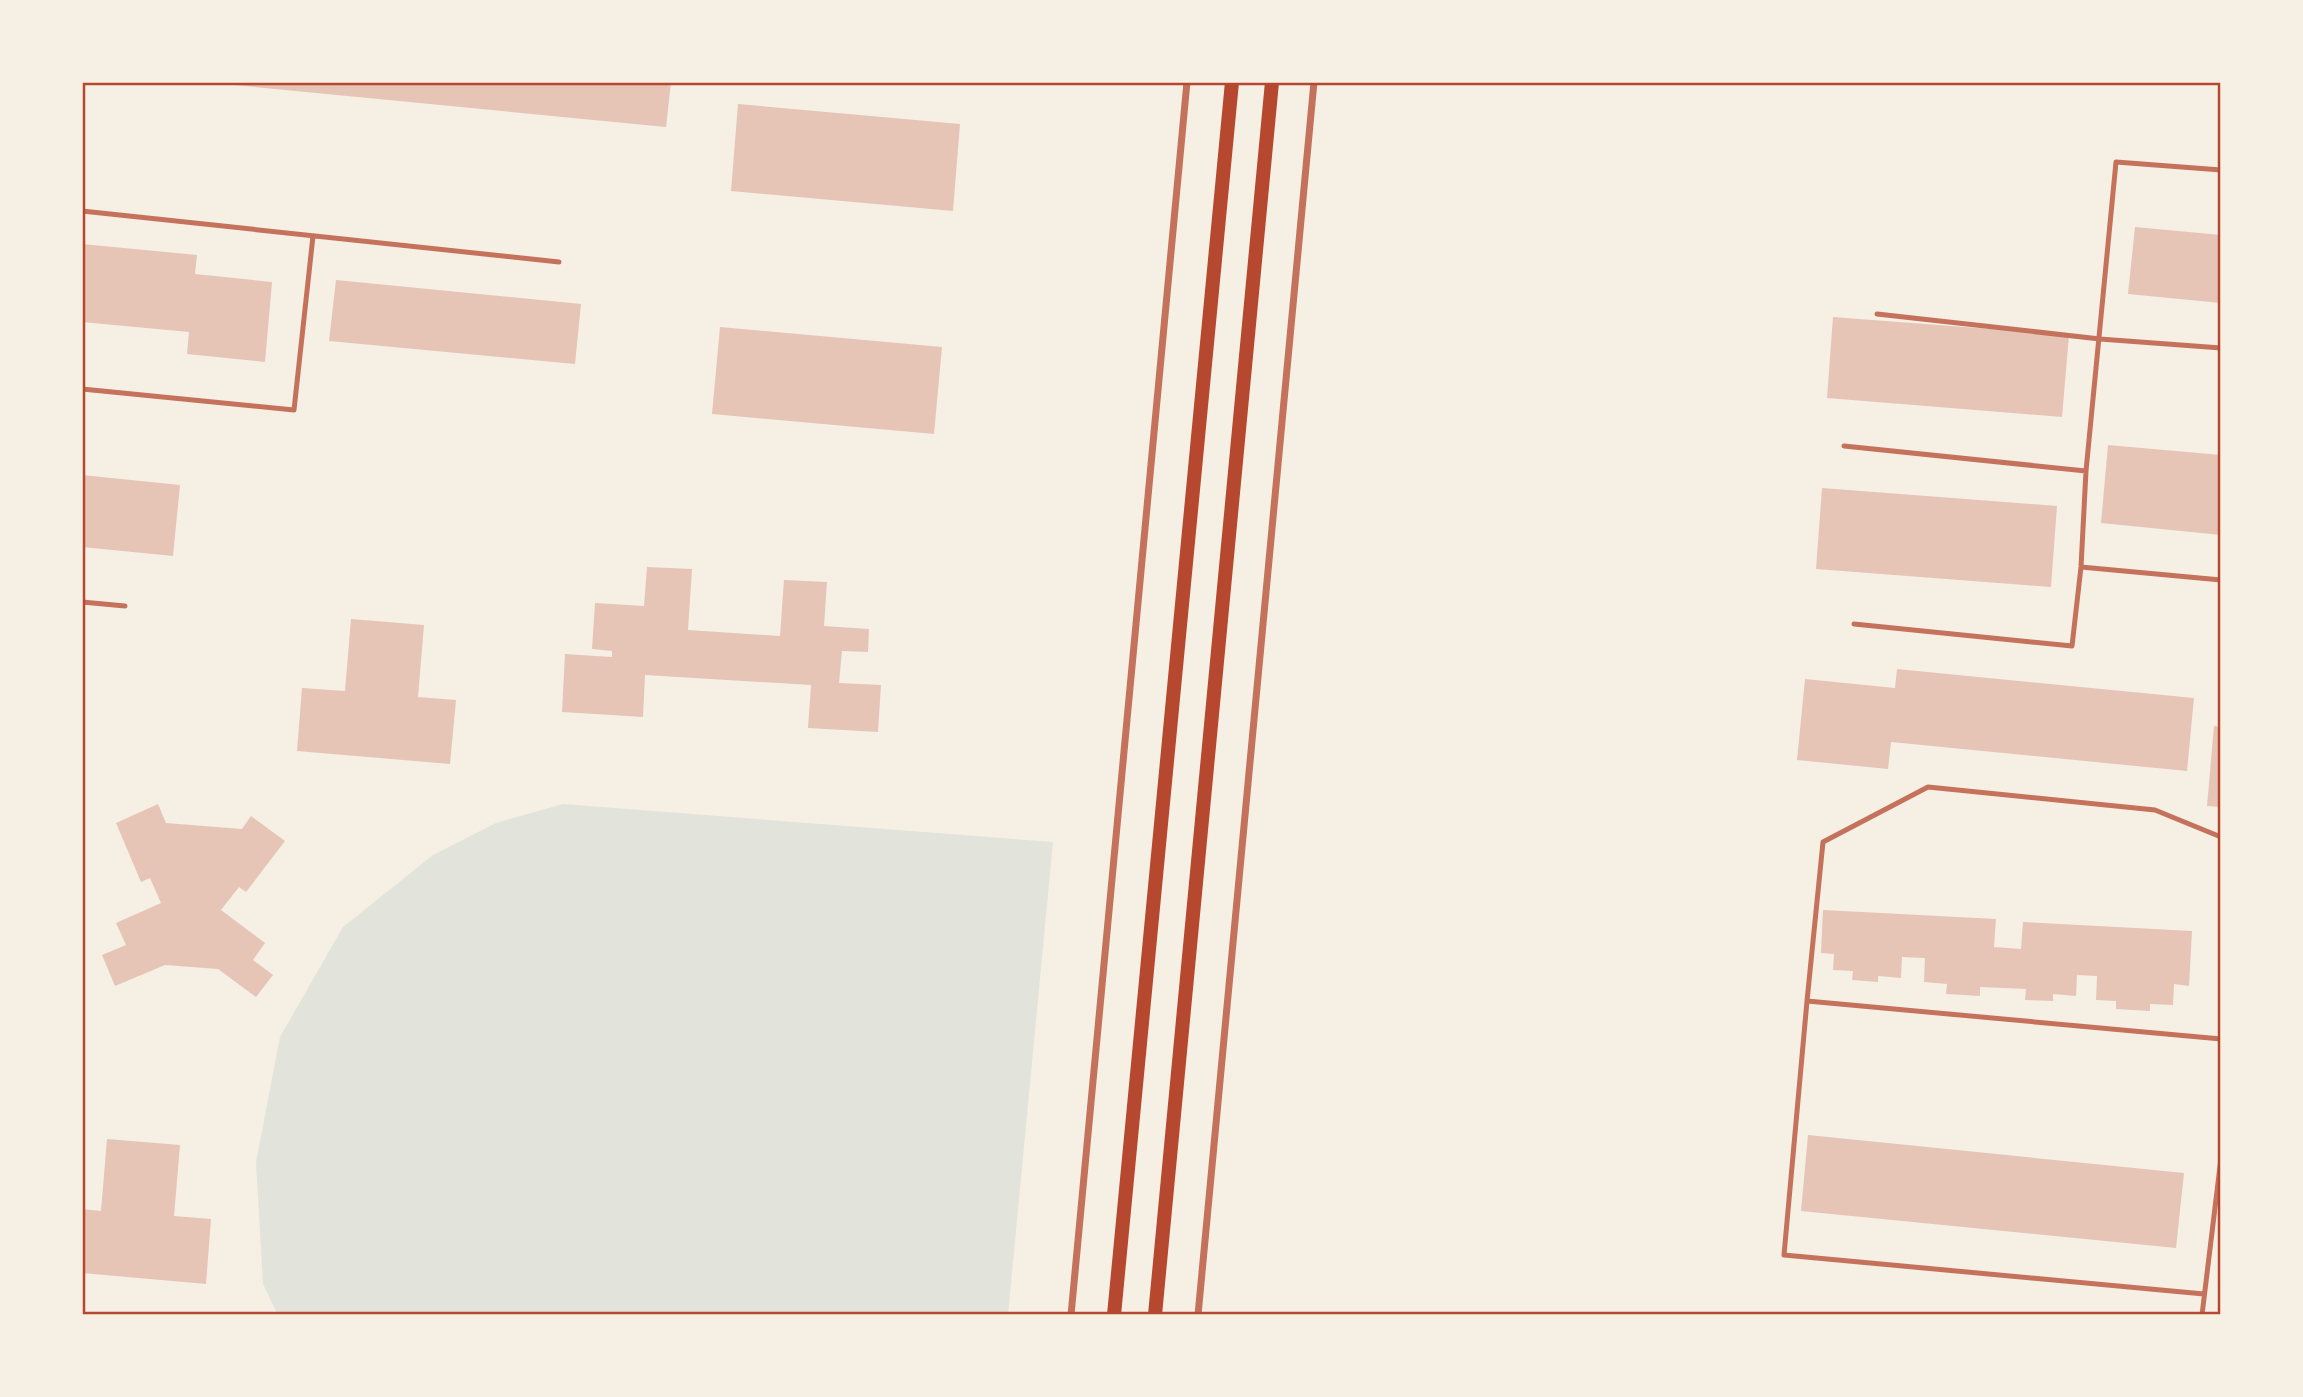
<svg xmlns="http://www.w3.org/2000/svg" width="2303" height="1397" viewBox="0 0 2303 1397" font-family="Signika,sans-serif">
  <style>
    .green { fill: #e2e4dc }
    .building { fill: #e6c5b7 }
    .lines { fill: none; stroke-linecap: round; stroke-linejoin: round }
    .service { stroke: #c5725c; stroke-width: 5 }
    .minor { stroke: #c5725c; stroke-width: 7 }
    .secondary { stroke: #b5482f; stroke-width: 14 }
    .neatline { fill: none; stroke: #b5482f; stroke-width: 2.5 }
  </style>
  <rect width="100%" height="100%" fill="#f6efe4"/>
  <path class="green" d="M563,804L1053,842L1008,1315H278L263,1284L256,1162L280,1037L343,927L433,855L496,823Z"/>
  <path class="building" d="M224,82H671L666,127L224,84Z
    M738,104L960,124L953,211L731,191Z
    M2135,227L2221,235V303L2128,294Z
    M82,244L197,255L195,274L272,282L265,362L187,354L189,332L82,322Z
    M336,280L581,304L575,364L329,341Z
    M1833,317L2069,335L2062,417L1827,398Z
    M720,327L942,347L934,434L712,414Z
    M2108,445L2221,455V535L2101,523Z
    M82,475L180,485L173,556L82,547Z
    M1822,488L2057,506L2051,587L1816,569Z
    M647,567L692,569L688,630L780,636L784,580L827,582L824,626L869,629L868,652L842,651L839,683L881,685L878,732L808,728L811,685L645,675L643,717L562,712L565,654L612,657V651L592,649L595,603L644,606Z
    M351,619L424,625L418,697L456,700L450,764L297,751L302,688L345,691Z
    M1897,669L2194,698L2187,771L1891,742L1888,769L1797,760L1805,679L1895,688Z
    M2214,726L2221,727V807L2207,806Z
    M158,804L166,823L242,829L251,816L285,841L246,892L239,887L221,910L265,943L253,960L273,975L256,997L218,969L165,965L115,986L102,955L126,945L116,923L161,903L150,878L141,882L116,823Z
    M1823,910L1996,919L1994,947L2021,949L2023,922L2192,931L2189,986L2174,984L2173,1005L2150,1004V1011L2116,1009V1001L2096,1000L2097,976L2077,975L2076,996L2053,994V1001L2025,1000L2026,989L1980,987V996L1946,994L1947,984L1924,982L1925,958L1902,957L1901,978L1878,976V982L1852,980L1853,971L1833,970L1834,954L1821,953Z
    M1808,1135L2184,1173L2176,1248L1801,1211Z
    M107,1139L180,1145L174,1216L211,1219L206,1284L82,1273V1209L101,1211Z"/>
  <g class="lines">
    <path class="service" d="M82,211L559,262
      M1877,314L2100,339L2221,348
      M82,389L294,410L313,236
      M1844,446L2086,471
      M2081,567L2221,580
      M82,602L125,606
      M1854,624L2072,646L2081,567L2086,471L2116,162L2221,170
      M1807,1001L1823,842L1928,787L2155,810L2221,837
      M2204,1294L1784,1255L1807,1001L2221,1039
      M2202,1315L2221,1158"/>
    <path class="minor" d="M1071,1315L1187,82
      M1198,1315L1314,82"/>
    <path class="secondary" d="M1114,1315L1232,82
      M1155,1315L1272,82"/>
  </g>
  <rect width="2303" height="1397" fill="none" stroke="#f6efe4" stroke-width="168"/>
  <rect x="84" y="84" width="2135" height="1229" class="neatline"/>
</svg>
